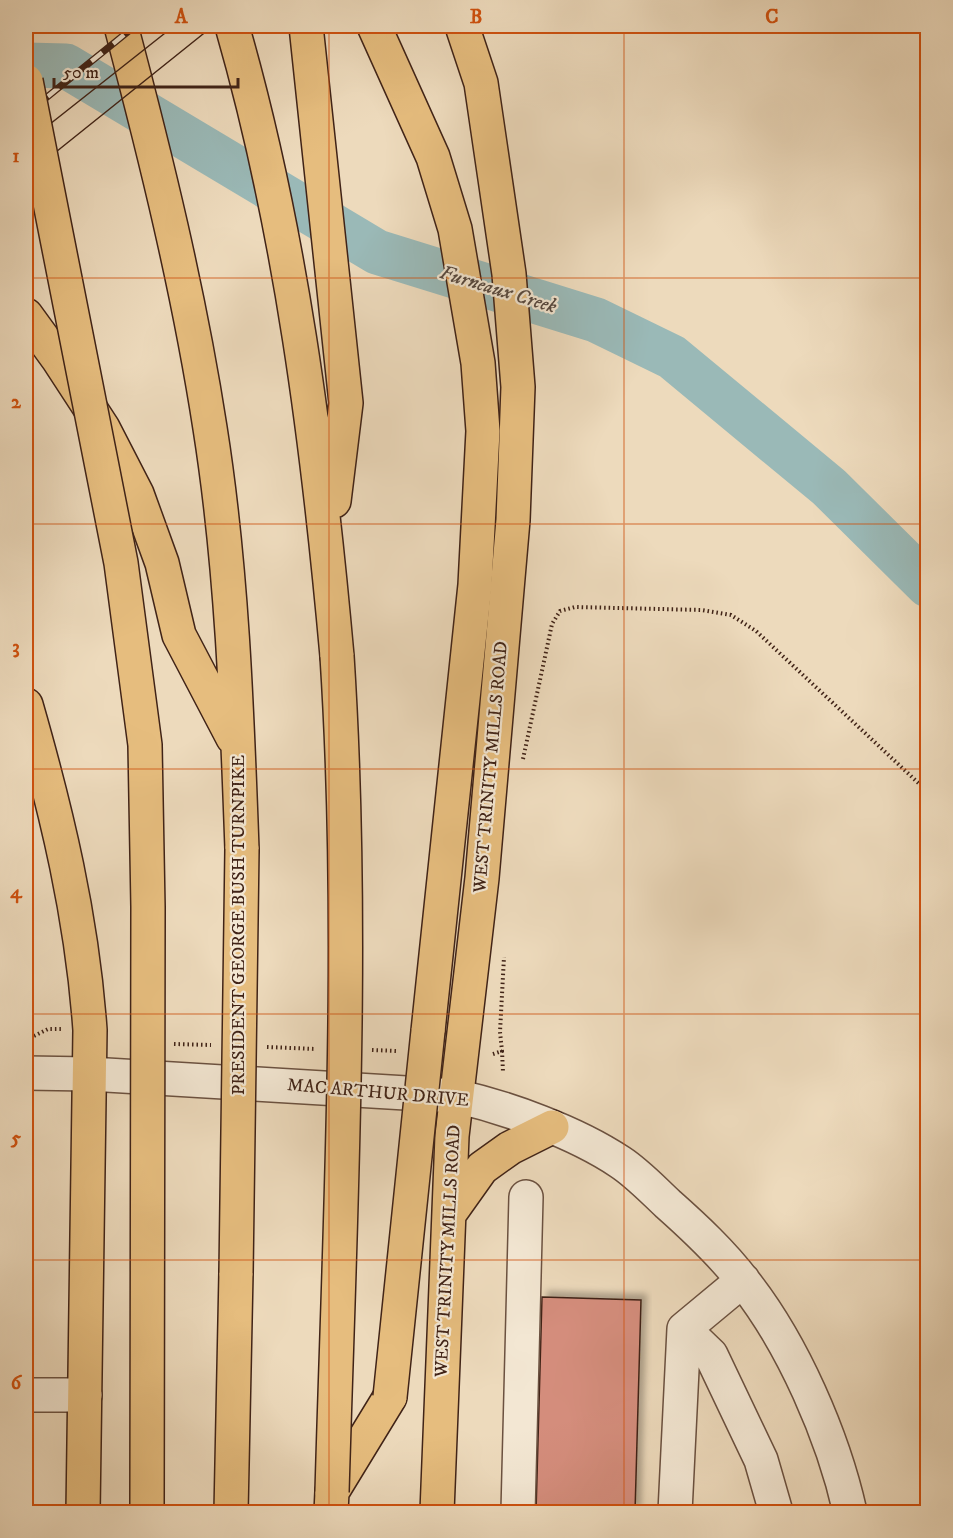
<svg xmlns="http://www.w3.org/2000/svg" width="953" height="1538" viewBox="0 0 953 1538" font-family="'IM FELL DW Pica',serif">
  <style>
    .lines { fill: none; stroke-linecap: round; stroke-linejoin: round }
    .river { stroke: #9ab9b7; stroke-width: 45 }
    .building { fill: #d48d7b; stroke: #402317; stroke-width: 1.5; filter: url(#shadow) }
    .minor-casing { stroke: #6b5140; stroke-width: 36 }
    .major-casing { stroke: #402317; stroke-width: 36 }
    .highway-casing { stroke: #402317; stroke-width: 36 }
    .path { stroke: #402317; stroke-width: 4; stroke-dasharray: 1.5 3; stroke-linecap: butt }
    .minor { stroke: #f3e7d3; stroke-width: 33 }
    .major { stroke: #e6bd7e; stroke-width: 33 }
    .highway { stroke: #e6bd7e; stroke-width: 33 }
    .tram { stroke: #402317; stroke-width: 1.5 }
    .rail-casing { stroke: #402317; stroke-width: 7 }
    .rail { stroke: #f3e7d3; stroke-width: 4.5; stroke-dasharray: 14; stroke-linecap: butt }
    .highway-bridge-casing { stroke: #402317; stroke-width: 36; stroke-linecap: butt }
    .highway-bridge { stroke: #e6bd7e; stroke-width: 33 }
    .grid { fill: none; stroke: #cf510e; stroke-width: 1.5; stroke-opacity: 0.55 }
    .labels { text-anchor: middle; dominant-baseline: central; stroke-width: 4.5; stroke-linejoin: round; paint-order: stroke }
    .street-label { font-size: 18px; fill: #402317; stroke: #f3e7d3 }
    .water-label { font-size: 20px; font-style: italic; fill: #56483f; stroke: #f3e7d3 }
    .neatline { fill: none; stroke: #cf510e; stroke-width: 2 }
    .grid-label { font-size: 20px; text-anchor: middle; font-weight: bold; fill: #cf510e }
  </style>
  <defs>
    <filter id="shadow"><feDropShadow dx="5.5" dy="-5.5" stdDeviation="3" flood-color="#0004"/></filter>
  </defs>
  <rect width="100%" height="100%" fill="#eddabc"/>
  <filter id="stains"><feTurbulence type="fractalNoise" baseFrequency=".00333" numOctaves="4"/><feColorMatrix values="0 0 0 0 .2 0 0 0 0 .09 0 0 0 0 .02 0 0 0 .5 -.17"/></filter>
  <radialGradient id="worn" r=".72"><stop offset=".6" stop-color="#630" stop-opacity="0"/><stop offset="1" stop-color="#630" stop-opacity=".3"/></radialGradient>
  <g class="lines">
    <path class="river" d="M26,65L66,66L377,252L596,320L672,357L829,487L928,585"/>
  </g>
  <path class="building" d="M542,1297L641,1300L635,1512H536Z"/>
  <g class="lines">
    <defs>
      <path id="minor" d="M26,1073L90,1074L456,1096C508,1108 575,1132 620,1162C637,1173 653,1190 668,1204C695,1228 722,1253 744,1282C793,1344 833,1436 850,1512
        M684,1329L711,1355L761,1460L776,1512
        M26,1395H85
        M518,1512L526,1197
        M675,1512L684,1329L743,1280"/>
      <path id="major" d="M26,705C57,813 82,917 90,1030L83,1512
        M450,1213L482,1168L510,1148L552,1127
        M437,1512L452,1136L482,878L513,520L518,387L509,274L481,83L462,26"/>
      <path id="highway" d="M121,26C156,158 189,292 210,428C232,567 237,709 242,849
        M232,26C291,231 318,444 337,656
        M306,26L346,403L334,501
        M374,26L433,157L455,229L478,363L483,431L475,585L428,1031
        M26,315L58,359L103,428L137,494L162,563L179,635L233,738
        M231,1512L236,1273
        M331,1512L332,1492L390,1397"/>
    </defs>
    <use href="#minor" class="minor-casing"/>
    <use href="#major" class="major-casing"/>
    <use href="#highway" class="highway-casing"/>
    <path class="path" d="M523,759L552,624L560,611L575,607L702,610L731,615L756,631L928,792
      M26,1040L48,1029H61
      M174,1044L211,1045
      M267,1047L316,1049
      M372,1050L397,1051
      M502,1051L503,1072
      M493,1054L502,1051L500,1032L504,957"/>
    <use href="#minor" class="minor"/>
    <use href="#major" class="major"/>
    <use href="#highway" class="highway"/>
    <path class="tram" d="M26,143L174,26
      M26,176L213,26"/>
    <defs>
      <path id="rail" d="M26,114L135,26"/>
    </defs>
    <use href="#rail" class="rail-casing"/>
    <use href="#rail" class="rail"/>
    <defs>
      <path id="highway-bridge" d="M26,81L121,563L145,745L148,907L147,1512
        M236,1273L242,849
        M390,1397L428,1031
        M332,1492C340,1214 355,934 337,656"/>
    </defs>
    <use href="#highway-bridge" class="highway-bridge-casing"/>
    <use href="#highway-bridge" class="highway-bridge"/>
  </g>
  <path class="grid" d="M329,26V1512M624,26V1512M26,278H928M26,524H928M26,769H928M26,1014H928M26,1260H928"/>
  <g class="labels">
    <g class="street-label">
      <text transform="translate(491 767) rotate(-85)">WEST TRINITY MILLS ROAD</text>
      <text transform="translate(239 925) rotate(-90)">PRESIDENT GEORGE BUSH TURNPIKE</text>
      <text transform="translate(378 1093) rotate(5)">MAC ARTHUR DRIVE</text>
      <text transform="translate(448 1251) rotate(-87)">WEST TRINITY MILLS ROAD</text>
    </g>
    <g class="water-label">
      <text transform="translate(498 290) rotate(17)">Furneaux Creek</text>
    </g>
  </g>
  <rect width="953" height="1538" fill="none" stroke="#eddabc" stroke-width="66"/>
  <path d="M54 78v9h184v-9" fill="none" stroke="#402317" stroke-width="3"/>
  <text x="63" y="78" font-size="18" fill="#402317" stroke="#f3e7d3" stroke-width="4.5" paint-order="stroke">50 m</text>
  <rect x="33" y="33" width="887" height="1472" class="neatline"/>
  <g class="grid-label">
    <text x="181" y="23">A</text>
    <text x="476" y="23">B</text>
    <text x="772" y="23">C</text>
    <text x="16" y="162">1</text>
    <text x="16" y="408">2</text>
    <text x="16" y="653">3</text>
    <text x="16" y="898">4</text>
    <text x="16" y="1144">5</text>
    <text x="16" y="1389">6</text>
  </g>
  <rect width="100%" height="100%" filter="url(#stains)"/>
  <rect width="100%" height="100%" fill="url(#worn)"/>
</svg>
